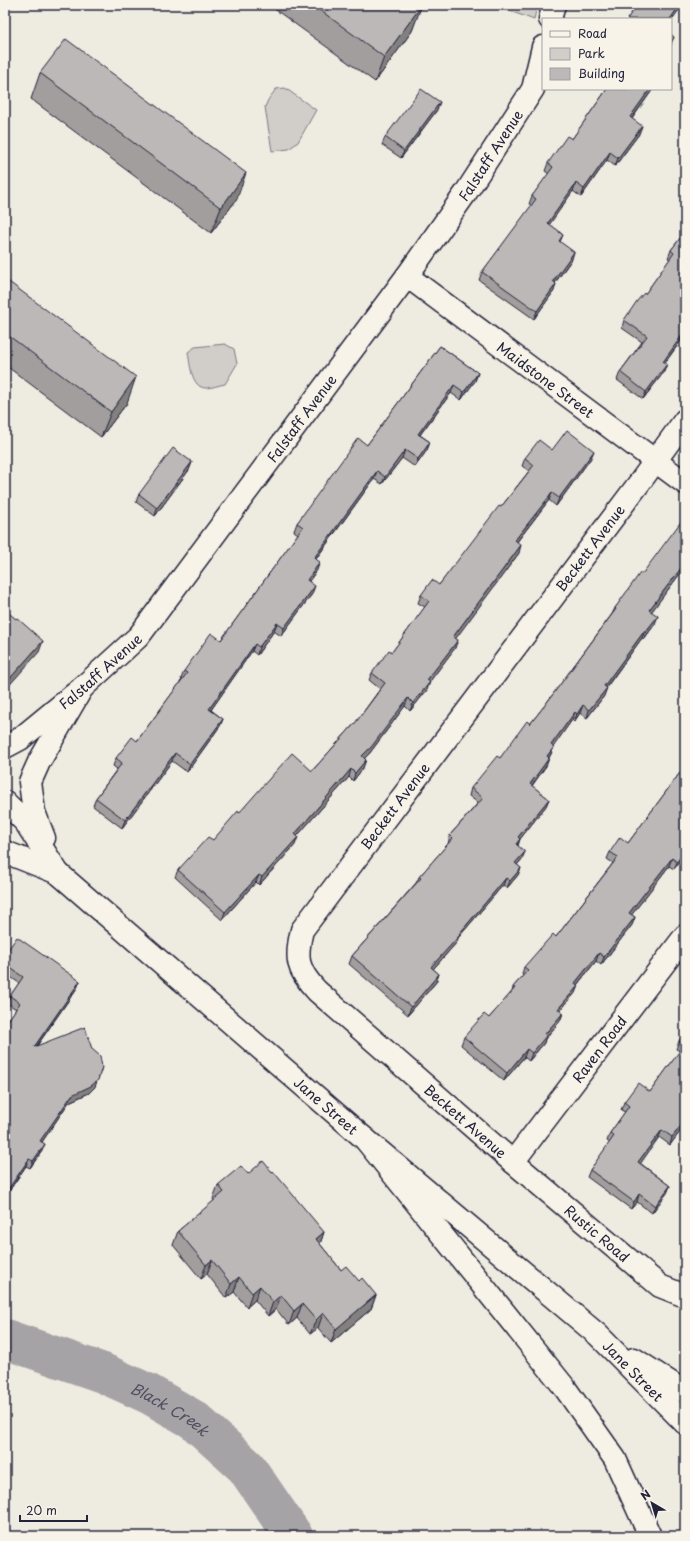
<svg xmlns="http://www.w3.org/2000/svg" width="690" height="1541" viewBox="0 0 690 1541" font-family="'Playpen Sans',sans-serif">
  <style>
    .green { fill: #d1cdc9; stroke: #7a7882 }
    .lines { fill: none; stroke-linecap: round; stroke-linejoin: round }
    .river { stroke: #a6a3a6; stroke-width: 40 }
    .minor-casing { stroke: #22223b; stroke-width: 25 }
    .major-casing { stroke: #22223b; stroke-width: 25 }
    .highway-casing { stroke: #22223b; stroke-width: 25 }
    .minor { stroke: #f7f3e8; stroke-width: 22 }
    .major { stroke: #f7f3e8; stroke-width: 22 }
    .highway { stroke: #f7f3e8; stroke-width: 22 }
    .wall { fill: #a19e9d; stroke: #22223b }
    .shaded-wall { fill: #838180; stroke: #22223b }
    .building { fill: #bbb8b7; stroke: #22223b }
    .labels { text-anchor: middle; dominant-baseline: central; stroke-width: 3.5; stroke-linejoin: round; paint-order: stroke }
    .street-label { font-size: 14px; fill: #22223b; stroke: #f7f3e8 }
    .water-label { font-size: 15px; font-style: italic; fill: #504f60; stroke: #f7f3e8 }
  </style>
  <rect width="100%" height="100%" fill="#eeebe1"/>
  <filter id="ink" filterUnits="userSpaceOnUse"><feTurbulence type="fractalNoise" baseFrequency=".025" numOctaves="2"/><feDisplacementMap in="SourceGraphic" scale="8" xChannelSelector="R" yChannelSelector="G"/><feConvolveMatrix kernelMatrix="1 2 1 2 8 2 1 2 1" color-interpolation-filters="sRGB"/></filter>
  <g filter="url(#ink)">
    <path class="green" d="M494,5H537L534,20Z
      M285,88L316,110L298,142L289,149L272,151L265,107L268,100L276,89Z
      M225,344L234,349L237,364L225,384C219,385 212,388 206,388C191,388 190,363 188,352L195,347Z"/>
    <g class="lines">
      <path class="river" id="s1" d="M5,1339L103,1373L149,1394L194,1420L246,1467L293,1536"/>
      <defs>
        <g id="minor">
          <path d="M550,19L554,5"/>
          <path id="s2" d="M407,276L685,483"/>
          <path id="s3" d="M685,420L640,482L302,930C295,958 297,970 317,991L513,1162L660,1286L685,1296"/>
          <path id="s4" d="M5,747L20,739L82,688L139,636L407,276L465,194L533,89L543,47"/>
          <path id="s5" d="M513,1162L685,936"/>
        </g>
        <g id="major">
          <path id="s6" d="M5,802L26,823L58,873L365,1139L598,1335L685,1423"/>
          <path d="M44,838L34,812L30,782L39,762L82,688"/>
          <path d="M5,852L58,873"/>
          <path d="M634,1359L685,1392"/>
        </g>
        <path id="highway" d="M365,1139L565,1388L615,1459L650,1536"/>
      </defs>
      <use href="#minor" class="minor-casing"/>
      <use href="#major" class="major-casing"/>
      <use href="#highway" class="highway-casing"/>
      <use href="#minor" class="minor"/>
      <use href="#major" class="major"/>
      <use href="#highway" class="highway"/>
    </g>
    <path class="wall" d="M269,5H421L412,31L375,82Z
      M40,73L237,199L211,233L31,99Z
      M607,89H653L632,119L639,134L615,166L607,160L581,197L573,191L549,224L563,235L560,242L572,259L555,283L554,291L534,319L479,280L482,272L532,206L529,204L532,196L549,174L545,171L548,163L572,139Z
      M437,110L401,158L382,145L385,137Z
      M685,232V335L665,363L664,372L643,399L617,380L620,372L642,342L622,328L624,320L645,294L670,259L668,258L671,250Z
      M5,279L127,403L101,437L5,365Z
      M440,346L478,373L475,381L461,400L451,393L420,435L430,442L427,450L415,467L402,458L382,484L374,479L316,559L317,570L309,581L312,594L281,636L274,631L257,655L252,651L211,710L223,719L220,726L187,772L172,761L122,828L93,806L96,798L117,769L113,766L116,758L137,741L182,680L181,679L184,671L221,640L298,534L294,531L297,523L367,445Z
      M552,450L591,458L556,506L549,500L517,542L519,553L455,638V648L429,682L427,690L410,711L405,706L369,754L365,758L363,768L353,781L349,777L297,836L295,845L259,885L256,882L222,920L175,877L178,870L213,840L239,813L312,771L356,722L380,689L369,680L372,673L392,652L425,607L418,603L421,595L439,585L501,507L529,471L522,466L525,458Z
      M192,462L189,470L155,516L136,502L139,494Z
      M685,567L651,612L655,624L644,639L642,638L606,688L604,696L587,718L580,713L574,722L572,720L553,746L554,747L551,754L549,758L546,766L532,786L549,799L546,806L520,839L518,846L522,859L517,865L521,868L518,875L507,888L503,885L458,938L457,942L433,969L439,974L436,982L408,1015L349,964L352,956L416,883L419,877L448,844L450,835L478,803L469,796L471,788L500,758L530,724L545,705L612,614L615,608L642,574Z
      M685,755V765L682,763Z
      M685,766V854L674,869L669,866L631,915L635,917L632,925L601,965L596,961L577,985L575,993L560,1011L563,1013L560,1021L545,1039L544,1043L529,1061L524,1057L504,1081L461,1045L464,1037L489,1018L512,992L513,987L523,976L522,974L524,967L556,937L613,863L607,859L610,852L628,843Z
      M5,954L80,981L77,988L37,1046L95,1087L89,1093L69,1102L42,1142V1151L30,1168L26,1166L5,1197V1025L16,1009L7,1003L10,996L19,983L5,973Z
      M685,1033V1125L670,1145L659,1137L640,1163L670,1186L667,1193L652,1213L637,1202L631,1209L587,1177L590,1170L610,1143L607,1141L610,1133L625,1112L621,1110L624,1102L650,1092L680,1051L676,1049L679,1041Z
      M248,1174L324,1232L320,1244L341,1270L359,1281L376,1295L371,1309L331,1343L318,1328L310,1334L297,1318L289,1325L276,1309L268,1316L255,1300L247,1307L234,1292L226,1298L207,1274L201,1279L173,1245L178,1231L214,1201L213,1199L218,1185Z"/>
    <path class="shaded-wall" d="M422,5L412,31L375,82L384,57Z
      M680,5H681L679,10L671,21V19H670Z
      M674,37L671,44V45V41Z
      M650,89H653L627,125L630,117Z
      M440,102L437,110L401,158L404,151Z
      M642,126L639,134L615,166L618,158Z
      M610,152L607,160L581,197L584,189Z
      M246,173L237,199L211,233L221,208Z
      M576,183L573,191L545,231L548,223Z
      M574,252L572,259L550,289L553,281Z
      M556,284L554,291L534,319L537,311Z
      M685,331V335L660,369L663,362Z
      M667,364L664,372L643,399L646,392Z
      M478,373L475,381L461,400L464,392Z
      M136,377L127,403L101,437L111,412Z
      M454,385L451,393L415,441L418,434Z
      M430,442L427,450L415,467L418,459Z
      M405,450L402,458L382,484L385,477Z
      M594,451L591,458L556,506L559,498Z
      M192,462L189,470L155,516L157,508Z
      M377,471L374,479L311,565L314,558Z
      M552,493L549,500L512,548L515,540Z
      M521,545L519,553L451,645L453,637Z
      M320,562L317,570L304,588L307,580Z
      M685,563V567L647,618L649,610Z
      M315,586L312,594L281,636L284,628Z
      M658,616L655,624L644,639L646,631Z
      M277,623L274,631L257,655L259,647Z
      M645,630L642,638L601,694L604,686Z
      M458,640L455,648L425,688L427,680Z
      M43,641L39,652L5,690V684Z
      M255,644L252,651L206,717L209,709Z
      M430,682L427,690L410,711L413,703Z
      M607,688L604,696L587,718L589,710Z
      M408,698L405,706L369,754L359,764L362,756Z
      M583,705L580,713L574,722L577,714Z
      M575,712L572,720L549,753L551,745Z
      M223,719L220,726L187,772L190,764Z
      M554,747L551,754L544,764L547,756Z
      M175,753L172,761L122,828L125,820Z
      M549,758L546,766L527,792L530,784Z
      M366,760L363,768L353,781L355,773Z
      M351,769L349,777L292,842L295,834Z
      M549,799L546,806L520,839L517,846L513,851L518,837Z
      M298,837L295,845L259,885L262,877Z
      M685,850V854L674,869L677,862Z
      M525,852L522,859L512,871L515,863Z
      M672,858L669,866L627,921L629,913Z
      M521,868L518,875L507,888L510,881Z
      M259,875L256,882L222,920L225,912Z
      M506,878L503,885L458,938L457,942L428,975L431,967L459,934Z
      M635,917L632,925L601,965L604,957Z
      M599,953L596,961L572,991L575,983Z
      M439,974L436,982L408,1015L411,1007Z
      M80,981L77,988L31,1054L34,1047Z
      M578,986L575,993L555,1017L558,1009Z
      M563,1013L560,1021L545,1039L544,1043L529,1061L532,1053L545,1034Z
      M527,1049L524,1057L504,1081L507,1073Z
      M102,1067L95,1087L89,1093L69,1102L38,1148L40,1141L72,1095Z
      M685,1121V1125L670,1145L672,1137Z
      M662,1130L659,1137L636,1170L638,1162Z
      M45,1144L42,1151L30,1168L33,1161Z
      M29,1159L26,1166L5,1197V1194Z
      M670,1186L667,1193L652,1213L655,1206Z
      M639,1194L637,1202L631,1209L634,1202Z
      M324,1232L319,1247L316,1239Z
      M212,1260L207,1274L201,1279L206,1265Z
      M239,1277L234,1292L226,1298L231,1284Z
      M260,1286L255,1300L247,1307L252,1293Z
      M281,1295L276,1309L268,1316L273,1302Z
      M376,1295L371,1309L331,1343L336,1329Z
      M302,1304L297,1318L289,1325L294,1311Z
      M323,1313L318,1328L310,1334L316,1320Z"/>
    <path class="building" d="M313,5H422L384,57Z
      M637,5H680L670,19H627Z
      M671,34L674,37L671,41Z
      M66,39L246,173L221,208L40,73Z
      M421,89L440,102L404,151L385,137Z
      M607,89H650L630,117L642,126L618,158L610,152L584,189L576,183L548,223L559,231V232L563,235L559,241L574,252L553,281L556,284L537,311L482,272L536,199L532,196L553,167L548,163L567,136L572,139Z
      M685,232V331L663,362L667,364L646,392L620,372L647,336L624,320L637,301L644,293L645,294L674,253L671,250Z
      M5,279L136,377L111,412L5,333Z
      M440,346L478,373L464,392L454,385L418,434L430,442L418,459L405,450L385,477L377,471L314,558L320,562L307,580L315,586L284,628L277,623L259,647L255,644L209,709L223,719L190,764L175,753L125,820L96,798L122,763L116,758L132,737L137,741L187,673L184,671L211,633L221,640L303,527L297,523L358,438L367,445Z
      M567,430L594,451L559,498L552,493L515,540L521,545L453,637L458,640L427,680L430,682L413,703L408,698L372,746L362,756L366,760L355,773L351,769L295,834L298,837L262,877L259,875L225,912L178,870L208,837L213,840L238,811L239,813L292,753L312,771L356,722L385,683L372,673L389,650L392,652L429,601L421,595L432,580L439,585L499,506L501,507L534,465L525,458L539,440L552,450Z
      M173,448L192,462L157,508L139,494Z
      M683,519L685,521V563L649,610L658,616L646,631L645,630L604,686L607,688L589,710L583,705L577,714L575,712L551,745L554,747L547,756L549,758L530,784L549,799L518,837L520,839L516,844L525,852L515,863L521,868L510,881L506,878L459,934L460,935L431,967L439,974L411,1007L352,956L421,878L419,877L453,838L450,835L483,798L471,788L497,756L500,758L527,721L530,724L545,705L616,609L615,608L640,573L642,574Z
      M5,610L16,619L17,618L43,641L5,684Z
      M685,766V850L677,862L672,858L629,913L635,917L604,957L599,953L575,983L578,986L558,1009L563,1013L545,1034L546,1036L532,1053L527,1049L507,1073L464,1037L484,1014L489,1018L515,988L513,987L528,970L524,967L553,934L556,937L618,857L610,852L620,837L628,843Z
      M17,937L80,981L34,1047L85,1027L92,1049L100,1056L102,1067L98,1080L91,1086L72,1095L40,1141L45,1144L33,1161L29,1159L5,1194V1025L20,1003L10,996L23,977L5,964V954Z
      M685,1033V1121L672,1137L662,1130L638,1162L670,1186L655,1206L639,1194L634,1202L590,1170L614,1136L610,1133L629,1106L624,1102L638,1083L650,1092L684,1045L679,1041Z
      M263,1161L272,1172L273,1171L324,1232L316,1239L341,1270L346,1266L359,1281L362,1278L376,1295L336,1329L323,1313L316,1320L302,1304L294,1311L281,1295L273,1302L260,1286L252,1293L239,1277L231,1284L212,1260L206,1265L178,1231L224,1192L218,1185L241,1166L248,1174Z"/>
  </g>
  <g class="labels">
    <g class="street-label">
      <text stroke="none"><textPath href="#s4" startOffset="770">Falstaff Avenue</textPath></text>
      <text stroke="none"><textPath href="#s2" startOffset="173">Maidstone Street</textPath></text>
      <text stroke="none"><textPath href="#s4" startOffset="446">Falstaff Avenue</textPath></text>
      <text transform="translate(590 548) rotate(-53)">Beckett Avenue</text>
      <text stroke="none"><textPath href="#s4" startOffset="122">Falstaff Avenue</textPath></text>
      <text transform="translate(395 806) rotate(-53)">Beckett Avenue</text>
      <text stroke="none"><textPath href="#s5" startOffset="142">Raven Road</textPath></text>
      <text stroke="none"><textPath href="#s6" startOffset="444">Jane Street</textPath></text>
      <text stroke="none"><textPath href="#s3" startOffset="902">Beckett Avenue</textPath></text>
      <text stroke="none"><textPath href="#s3" startOffset="1075">Rustic Road</textPath></text>
      <text stroke="none"><textPath href="#s6" startOffset="850">Jane Street</textPath></text>
    </g>
    <g class="water-label">
      <text stroke="none"><textPath href="#s1" startOffset="180">Black Creek</textPath></text>
    </g>
  </g>
  <rect width="690" height="1541" fill="none" stroke="#f7f3e8" stroke-width="20"/>
  <rect x="10" y="10" width="670" height="1521" fill="none" stroke="#22223b" stroke-width="1.5" filter="url(#ink)"/>
  <rect x="542" y="18" width="130" height="72" fill="#f7f3e8" stroke="#a29fa3"/>
  <rect x="550" y="31" width="20" height="6" fill="#f7f3e8" stroke="#a29fa3"/>
  <text x="578" y="38" font-size="12" fill="#22223b">Road</text>
  <rect x="550" y="48" width="20" height="12" fill="#d1cdc9" stroke="#a29fa3"/>
  <text x="578" y="58" font-size="12" fill="#22223b">Park</text>
  <rect x="550" y="68" width="20" height="12" fill="#bbb8b7" stroke="#a29fa3"/>
  <text x="578" y="78" font-size="12" fill="#22223b">Building</text>
  <g transform="translate(652 1503) rotate(322)" stroke="#f7f3e8" stroke-width="3" paint-order="stroke">
  <path d="M0-3L7 15L0 10L-7 15Z" fill="#22223b"/>
  <text y="-6" font-size="11" font-weight="bold" text-anchor="middle" fill="#22223b">N</text>
  </g>
  <path d="M20 1515v6h67v-6" fill="none" stroke="#22223b" stroke-width="2"/>
  <text x="26" y="1515" font-size="12" fill="#22223b" stroke="#f7f3e8" stroke-width="3" paint-order="stroke">20 m</text>
</svg>
